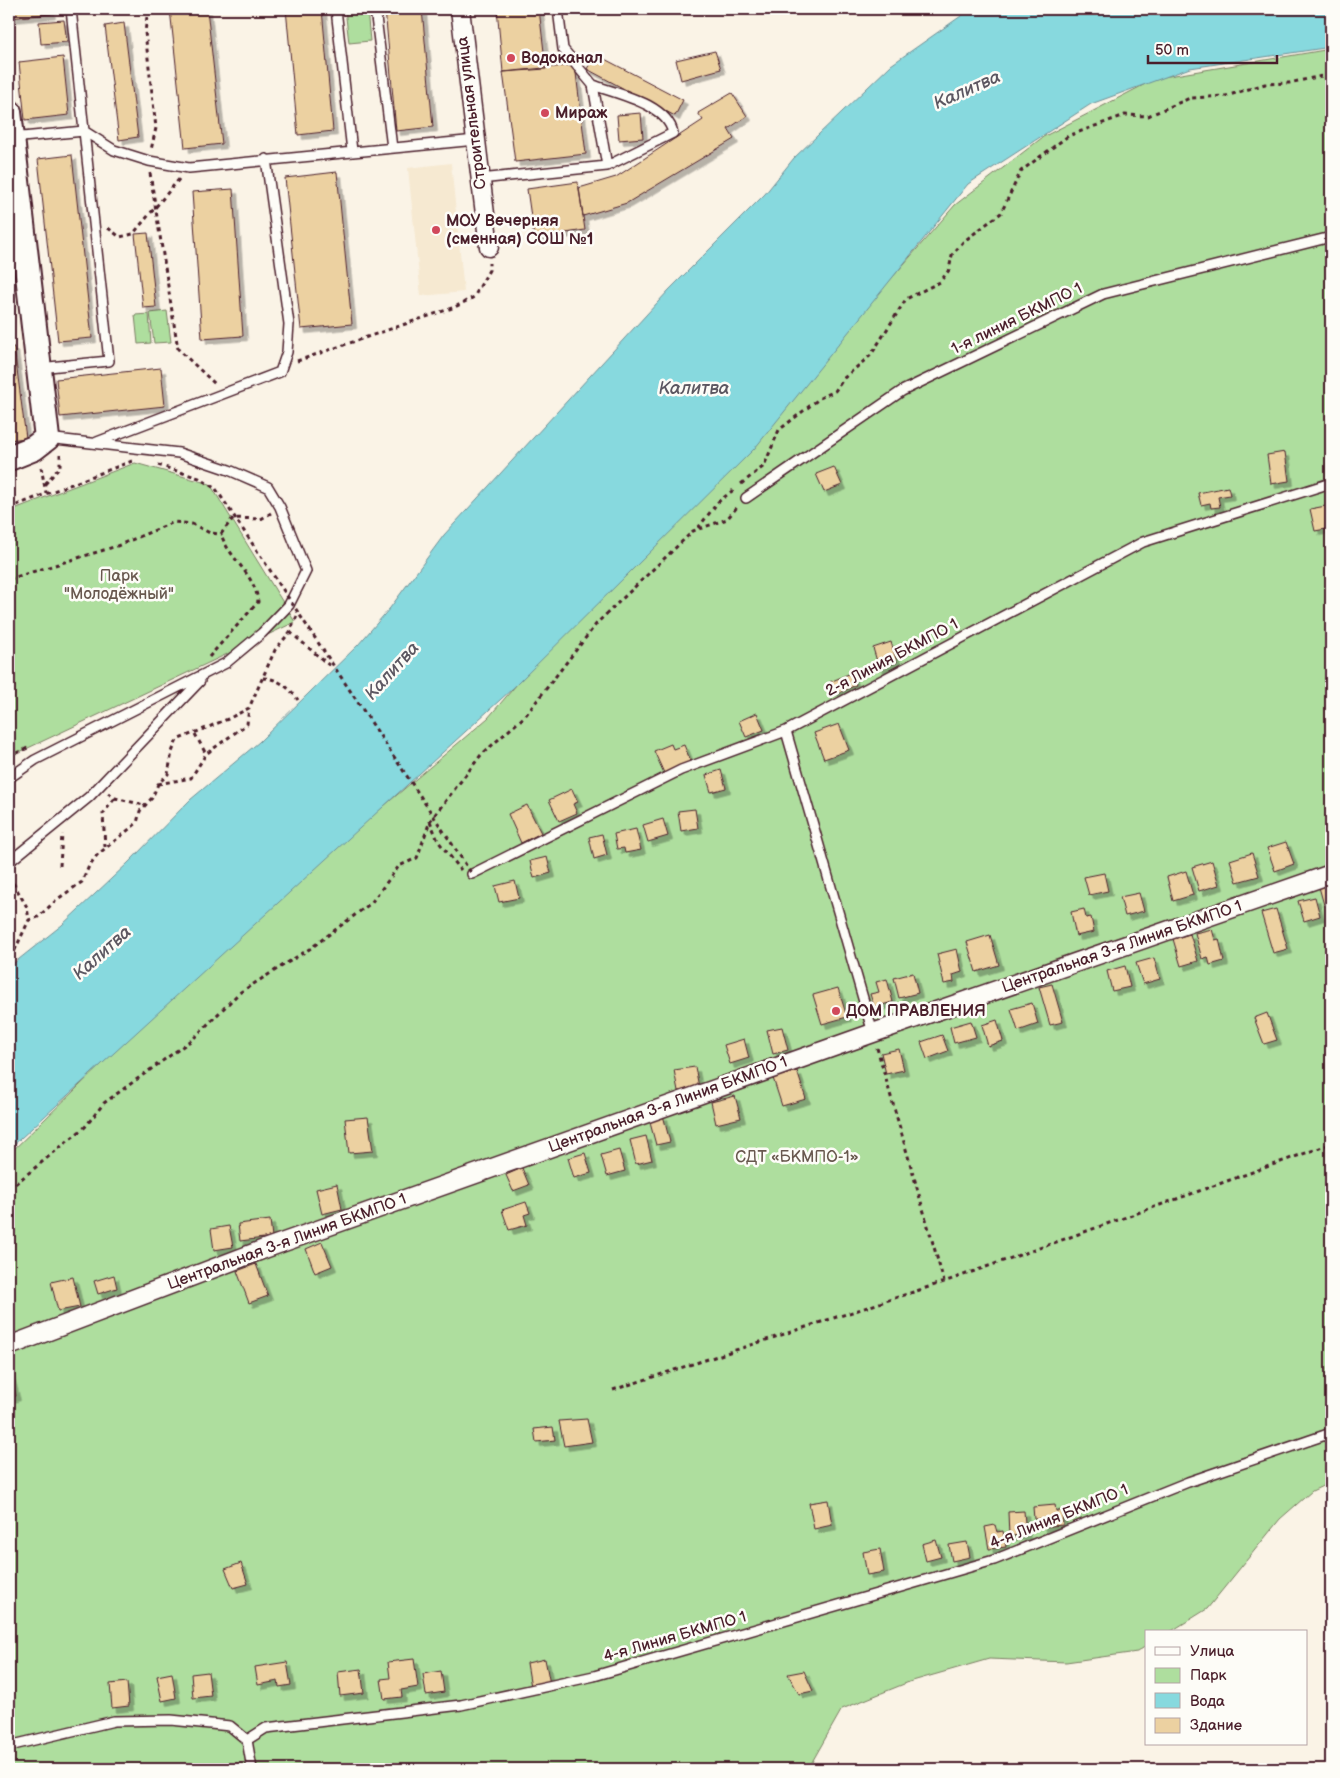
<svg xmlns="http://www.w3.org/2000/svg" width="1340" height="1778" viewBox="0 0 1340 1778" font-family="'Balsamiq Sans',sans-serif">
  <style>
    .built { fill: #f6e9d1 }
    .green { fill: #aede9e; stroke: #7c7e64 }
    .water { fill: #87d9de; stroke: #6f8f96 }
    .building { fill: #ecd1a1; stroke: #4a1f2b; filter: url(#shadow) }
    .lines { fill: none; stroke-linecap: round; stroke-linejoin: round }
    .lane-casing { stroke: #4a1f2b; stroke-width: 12 }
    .street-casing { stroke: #4a1f2b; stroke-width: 21 }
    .secondary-casing { stroke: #4a1f2b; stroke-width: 28 }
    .path { stroke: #4a1f2b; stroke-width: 3; stroke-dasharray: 4 4; stroke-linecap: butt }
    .lane { stroke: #fdfcf7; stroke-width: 9 }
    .street { stroke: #fdfcf7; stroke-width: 18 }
    .secondary { stroke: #fdfcf7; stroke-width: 24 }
    .path-bridge { stroke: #4a1f2b; stroke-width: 3; stroke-dasharray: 4 4; stroke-linecap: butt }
    .poi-dot { fill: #d1495b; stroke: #fdfcf7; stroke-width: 2 }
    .labels { text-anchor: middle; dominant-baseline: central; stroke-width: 5; stroke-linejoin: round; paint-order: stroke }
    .poi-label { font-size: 16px; font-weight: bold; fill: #4a1f2b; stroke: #fdfcf7; text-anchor: start }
    .street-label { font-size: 16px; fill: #4a1f2b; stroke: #fdfcf7 }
    .park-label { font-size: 16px; fill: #68584e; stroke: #fdfcf7 }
    .water-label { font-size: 18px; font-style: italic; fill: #5c5761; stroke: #fdfcf7 }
  </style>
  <defs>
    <filter id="shadow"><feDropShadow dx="4.5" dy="4.5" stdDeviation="0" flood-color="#0004"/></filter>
  </defs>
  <rect width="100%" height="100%" fill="#faf3e6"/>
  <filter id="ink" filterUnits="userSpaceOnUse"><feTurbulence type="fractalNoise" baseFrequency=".02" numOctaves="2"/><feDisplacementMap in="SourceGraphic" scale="10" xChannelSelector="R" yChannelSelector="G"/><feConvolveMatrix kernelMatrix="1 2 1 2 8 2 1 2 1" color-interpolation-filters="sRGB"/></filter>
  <g filter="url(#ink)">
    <path class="built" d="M451,163L464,292L421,296L408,168Z"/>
    <path class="green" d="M345,9H367L370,41L349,43Z
      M1331,49V1482L1312,1491L1280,1519L1207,1609L1170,1632H1146V1646L1137,1652L1066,1662L989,1659L909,1682L842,1709L808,1769H9V1154L256,914L488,718L588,601L891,279L955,205L1043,137L1157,78Z
      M167,311L171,342L154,343L150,313Z
      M149,314L151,343L138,344L135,315Z
      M135,463L210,484L295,622L9,757V511Z"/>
    <path class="water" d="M971,9H1331V47L1190,68L1091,104L968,184L755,448L512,689L9,1149V967L62,925L128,863L190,800L259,742L358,645L390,608L444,535L669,290L765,194L794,158L891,65Z"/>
    <path class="building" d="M9,9H50L51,14L9,18Z
      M170,9H207L222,144L185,148Z
      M286,9H322L333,131L298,135Z
      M385,9H422L433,127L396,131Z
      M497,9H539L546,69L503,72Z
      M64,20L67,42L41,44L39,22Z
      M124,23L138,137L119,140L105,26Z
      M715,51L721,69L681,80L676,60Z
      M595,54L683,100L675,116L587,69Z
      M63,57L69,115L25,120L19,62Z
      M575,65L586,154L515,162L503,72Z
      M732,93L747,116L728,129L734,139L627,203L583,216L579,188L616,177L703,120L698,113Z
      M641,113L643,138L619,140L617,115Z
      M72,155L92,338L58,341L38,159Z
      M337,172L352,324L301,329L285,178Z
      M578,182L585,230L534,238L527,189Z
      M233,189L243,336L202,339L192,192Z
      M148,233L156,307L143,308L135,234Z
      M9,347H14L26,438L9,440Z
      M161,368L165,406L60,417L56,379Z
      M1285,452L1289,481L1271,484L1267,455Z
      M834,467L842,485L824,492L816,474Z
      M1228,487L1230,495L1218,497L1220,507L1211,508L1210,503L1201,505L1198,493Z
      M1331,505V528L1315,531L1310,509Z
      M891,642L897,662L879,668L873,648Z
      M851,673L856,685L835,695L830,682Z
      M757,713L764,730L746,737L739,721Z
      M839,724L849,750L824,759L814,733Z
      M671,744L673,749L684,745L691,762L664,773L654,751Z
      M721,770L726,788L711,792L706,775Z
      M572,789L578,802L573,804L577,813L559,821L549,800Z
      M527,805L541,833L521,843L508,814Z
      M695,809L698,828L681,831L678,811Z
      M663,819L668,836L648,842L643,825Z
      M636,829L641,850L625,853L624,848L617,849L614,834Z
      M602,834L607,855L594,859L589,837Z
      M1286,842L1294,864L1275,871L1267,848Z
      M1252,853L1259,876L1237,882L1230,860Z
      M547,857L551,873L534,878L530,861Z
      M1212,861L1219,885L1199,891L1192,867Z
      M1186,871L1193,895L1173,901L1167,877Z
      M1104,873L1108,891L1089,895L1084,877Z
      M515,881L519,898L499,902L495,886Z
      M1331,883V903L1324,905L1319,887Z
      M1139,893L1144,911L1125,916L1120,897Z
      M1315,897L1320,916L1304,921L1298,901Z
      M1084,909L1086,918L1091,917L1094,932L1076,936L1071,912Z
      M1276,909L1288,949L1273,953L1261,913Z
      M1212,929L1215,940L1219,939L1224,961L1210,965L1208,957L1202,959L1195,933Z
      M1190,934L1198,961L1181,966L1173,939Z
      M990,935L999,965L976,972L967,942Z
      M957,949L962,972L953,975L954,982L944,984L937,954Z
      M1154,958L1160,979L1143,984L1136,963Z
      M1125,966L1130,987L1112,991L1107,971Z
      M913,973L918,993L899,998L894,978Z
      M887,979L893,1002L874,1007L870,994L879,992L876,982Z
      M1052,984L1063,1022L1050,1025L1039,987Z
      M838,988L847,1017L822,1024L813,995Z
      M1032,1003L1038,1024L1018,1031L1011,1009Z
      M1267,1013L1277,1040L1264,1044L1254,1018Z
      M997,1020L1003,1041L988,1046L982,1025Z
      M971,1021L976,1037L954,1043L950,1027Z
      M782,1027L788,1050L773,1054L767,1030Z
      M942,1035L948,1051L927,1059L921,1042Z
      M744,1039L749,1058L730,1064L724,1045Z
      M899,1049L904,1070L886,1074L881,1053Z
      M695,1067L699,1087L678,1091L674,1070Z
      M797,1071L806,1099L782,1106L773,1078Z
      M735,1096L741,1118L716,1124L711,1102Z
      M663,1115L670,1142L656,1145L649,1119Z
      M368,1117L373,1151L349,1153L345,1119Z
      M646,1136L652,1160L636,1164L630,1140Z
      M619,1150L625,1171L607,1176L601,1155Z
      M585,1153L591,1173L574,1178L568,1158Z
      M522,1168L529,1185L513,1191L506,1175Z
      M337,1184L342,1209L322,1214L316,1189Z
      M526,1202L530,1213L524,1215L527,1225L509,1230L502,1210Z
      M270,1220L272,1237L240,1241L238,1224Z
      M229,1226L233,1247L214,1250L211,1229Z
      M322,1242L332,1266L315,1273L306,1249Z
      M256,1264L268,1296L249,1303L237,1271Z
      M114,1275L117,1288L98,1294L94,1281Z
      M73,1277L80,1307L58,1311L51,1282Z
      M9,1369L16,1396L9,1398Z
      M587,1419L592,1442L564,1446L559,1421Z
      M553,1427L555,1440L536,1442L534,1429Z
      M828,1500L832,1525L814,1529L809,1503Z
      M1055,1505L1056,1511H1062L1063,1525L1041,1527L1040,1519H1034L1033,1507Z
      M1024,1511L1026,1535L1009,1536L1008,1512Z
      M995,1525L997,1532L1003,1531L1006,1547L989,1549L985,1527Z
      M936,1540L941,1557L926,1561L922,1544Z
      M967,1542L970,1557L952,1561L949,1545Z
      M880,1549L884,1572L867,1575L863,1552Z
      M241,1563L248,1584L233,1588L225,1569Z
      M414,1659L418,1687L401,1690L402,1697L384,1699L381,1679L390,1678L388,1662Z
      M545,1659L550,1684L531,1687L527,1663Z
      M287,1662L291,1685L279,1687L278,1681L258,1685L255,1667Z
      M361,1669L364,1693L340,1696L338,1672Z
      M441,1671L444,1692L426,1695L423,1674Z
      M804,1671L813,1691L799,1694L788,1674Z
      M208,1672L211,1696L193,1698L191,1674Z
      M172,1673L176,1698L162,1701L157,1676Z
      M127,1682L129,1706L112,1708L110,1684Z"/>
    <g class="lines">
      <defs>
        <path id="lane" d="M71,9L84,131L114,150L149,161L189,168L476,140
          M336,9L352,151
          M375,9L392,148
          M558,9L563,49L593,85
          M12,138L84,131L109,361L39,368
          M480,179L607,166L673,133C667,104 618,94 593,85L607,166
          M97,442L280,372L287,352L289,324L266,159
          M746,498L902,391L1103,294L1331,237
          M786,731L873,1033
          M9,778L35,760L226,663L262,633L289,605L306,571L280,507L268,487L229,470L179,453L47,438
          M9,862L89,797L200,681
          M472,874L681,770L786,731L1143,542L1331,483
          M247,1740L252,1769
          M9,1746L114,1721L171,1720L230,1726L247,1740L266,1728L461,1705L594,1676L994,1560L1188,1482L1331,1433"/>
        <path id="street" d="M460,9L489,247
          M9,1346L267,1248L873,1033L1331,874"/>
        <path id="secondary" d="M9,112L47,438L34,448L9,458"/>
      </defs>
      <use href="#lane" class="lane-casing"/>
      <use href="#street" class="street-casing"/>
      <use href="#secondary" class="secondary-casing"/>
      <path class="path" d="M148,9L145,32L156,128L151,150
        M150,173L178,349L215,384
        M108,228L120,237L133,234L180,178
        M297,361L455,307L474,297L489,270V263
        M158,465L199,478L216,489
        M41,467L46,493
        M45,484L60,467V454
        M741,484L764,466L779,430L820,398L835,391L844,378L871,355L906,299L940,282L949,270L952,255L963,242L1001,213L1021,171L1068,136L1125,115L1148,116L1190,98L1226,96L1265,84L1289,83L1331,74
        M9,508L132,461
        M698,528L718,502L736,488
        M9,579L117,546L174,522L192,524L210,533L221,534L233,518L261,519L271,513
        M290,632L330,666
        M209,657L258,602C256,575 229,559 221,534
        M263,678C278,678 290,688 298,700
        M195,734L206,754
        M9,756L28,748
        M158,784L191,778L206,754L247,724L249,708
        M108,793L115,798L144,805
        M430,821L438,841L461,870
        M105,847L103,814L115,798
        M60,866L62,834
        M9,876L27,907L29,920
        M9,955L13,954L29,920L38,917L59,898L82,882L89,866L97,855L137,823L140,811L152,798L158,784L168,774L172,752L177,740L228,719L249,708L275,650L290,632L297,616
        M877,1048L944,1282L1331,1144
        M9,1189L85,1127L104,1103L193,1039L239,993L311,948L371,903L399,866L417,858L430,821L481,755L525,716L597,623L693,531L727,519L738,506
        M613,1390L944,1282"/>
      <use href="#lane" class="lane"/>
      <use href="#street" class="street"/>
      <use href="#secondary" class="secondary"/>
      <path class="path-bridge" d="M216,489L472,874"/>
    </g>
  </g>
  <g class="poi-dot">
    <circle cx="511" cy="58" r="5"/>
    <circle cx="545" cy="113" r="5"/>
    <circle cx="436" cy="230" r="5"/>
    <circle cx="836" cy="1011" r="5"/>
  </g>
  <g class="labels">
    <g class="poi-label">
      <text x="521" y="58">Водоканал</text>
      <text x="555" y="113">Мираж</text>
      <text x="446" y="221">МОУ Вечерняя<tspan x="446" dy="18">(сменная) СОШ №1</tspan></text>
      <text x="846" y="1011">ДОМ ПРАВЛЕНИЯ</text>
    </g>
    <g class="street-label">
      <text transform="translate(472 113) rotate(-97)">Строительная улица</text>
      <text transform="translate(1017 319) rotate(-26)">1-я линия БКМПО 1</text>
      <text transform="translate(892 658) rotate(-28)">2-я Линия БКМПО 1</text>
      <text transform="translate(1122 947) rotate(-19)">Центральная 3-я Линия БКМПО 1</text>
      <text transform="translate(668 1105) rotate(-20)">Центральная 3-я Линия БКМПО 1</text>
      <text transform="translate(287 1242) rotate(-20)">Центральная 3-я Линия БКМПО 1</text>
      <text transform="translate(1059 1517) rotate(-22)">4-я Линия БКМПО 1</text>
      <text transform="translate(675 1637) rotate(-16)">4-я Линия БКМПО 1</text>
    </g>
    <g class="park-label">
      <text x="119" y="576">Парк<tspan x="119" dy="18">"Молодёжный"</tspan></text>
      <text x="797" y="1157">СДТ «БКМПО-1»</text>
    </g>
    <g class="water-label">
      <text transform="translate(967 90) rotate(-24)">Калитва</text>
      <text x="694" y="388">Калитва</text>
      <text transform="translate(392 671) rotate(-48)">Калитва</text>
      <text transform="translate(102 953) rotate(-42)">Калитва</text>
    </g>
  </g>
  <rect width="1340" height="1778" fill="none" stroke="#fdfcf7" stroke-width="30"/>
  <rect x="15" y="15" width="1310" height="1748" fill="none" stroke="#4a1f2b" stroke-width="2" filter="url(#ink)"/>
  <rect x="1145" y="1630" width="162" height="115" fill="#fdfcf7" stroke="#b5a4a5"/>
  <rect x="1155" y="1647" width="25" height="8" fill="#fdfcf7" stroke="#b5a4a5"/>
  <text x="1190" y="1656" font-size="15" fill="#4a1f2b">Улица</text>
  <rect x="1155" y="1668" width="25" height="15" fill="#aede9e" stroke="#b5a4a5"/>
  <text x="1190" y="1680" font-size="15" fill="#4a1f2b">Парк</text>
  <rect x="1155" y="1693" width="25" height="15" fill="#87d9de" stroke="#b5a4a5"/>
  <text x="1190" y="1706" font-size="15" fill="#4a1f2b">Вода</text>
  <rect x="1155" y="1718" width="25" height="15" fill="#ecd1a1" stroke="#b5a4a5"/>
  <text x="1190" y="1730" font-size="15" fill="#4a1f2b">Здание</text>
  <path d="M1148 55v8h129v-8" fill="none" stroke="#4a1f2b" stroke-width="2.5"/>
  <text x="1155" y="55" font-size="15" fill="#4a1f2b" stroke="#fdfcf7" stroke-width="4" paint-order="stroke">50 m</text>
</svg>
